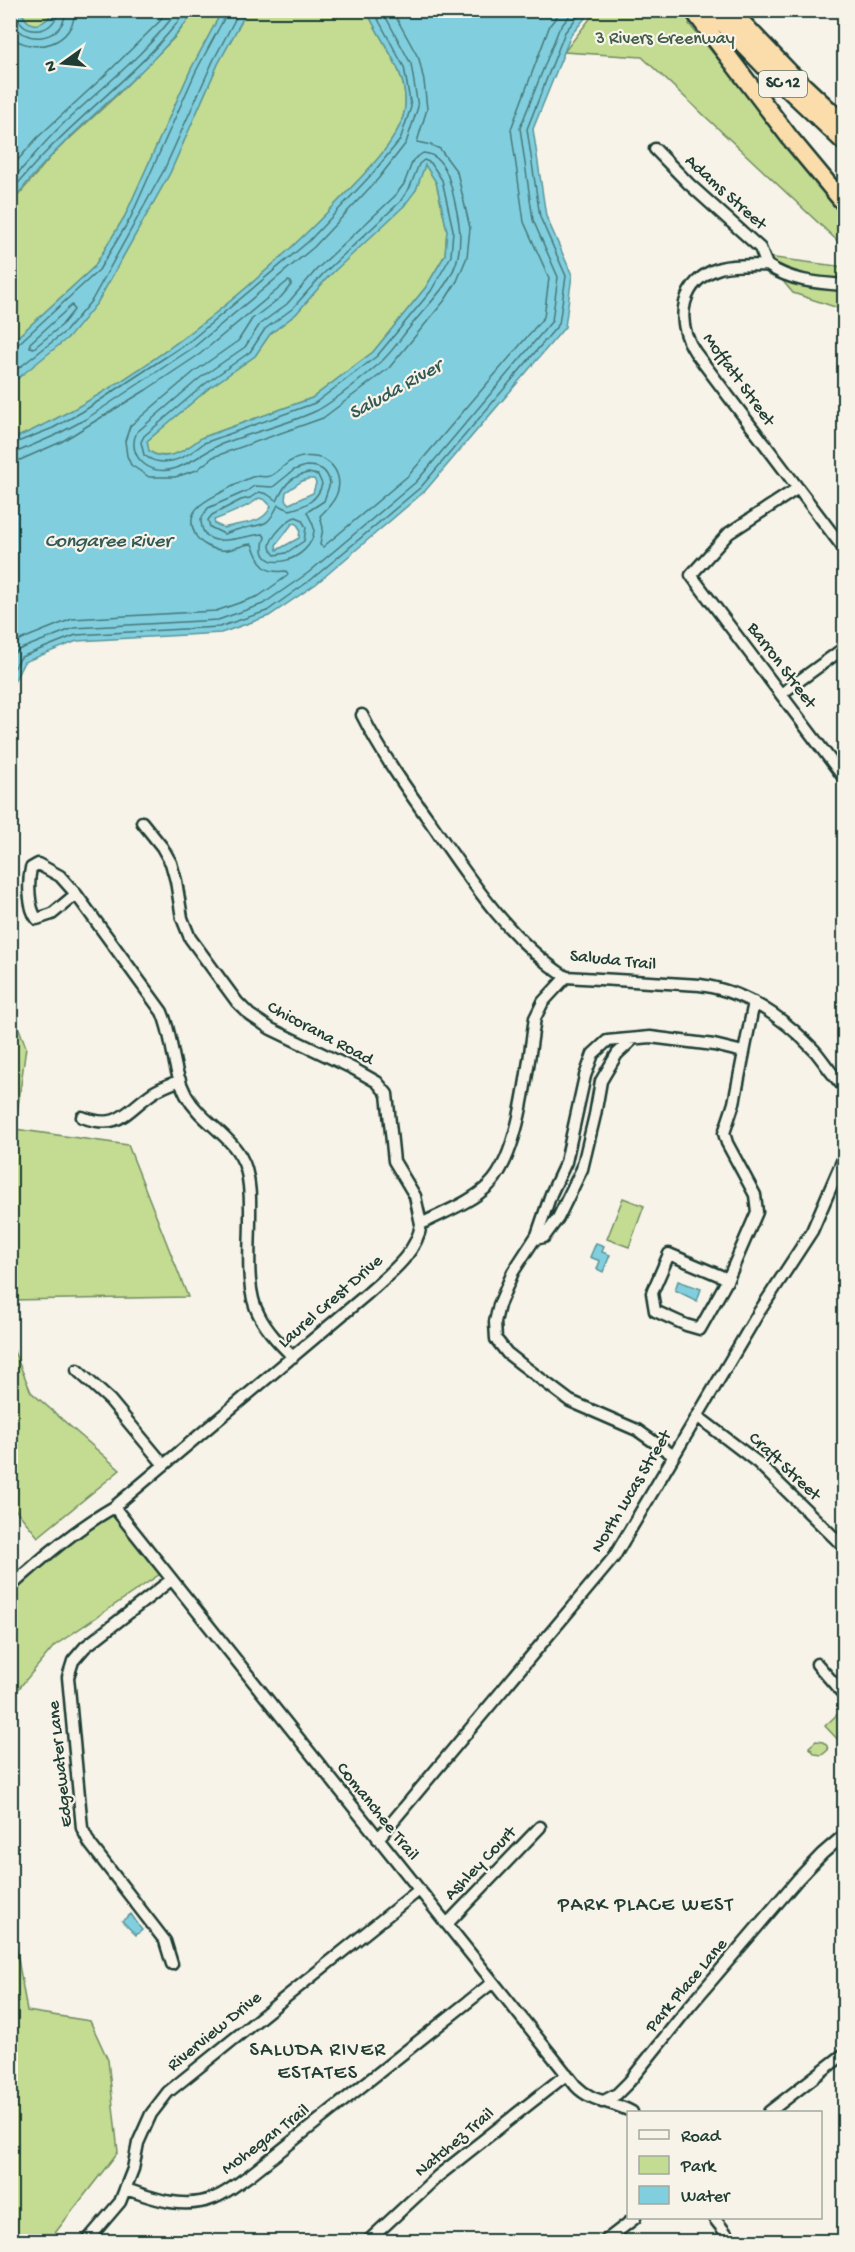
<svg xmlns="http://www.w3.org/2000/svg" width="855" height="2252" viewBox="0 0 855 2252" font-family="'Gochi Hand',sans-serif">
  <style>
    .green { fill: #c3dc92; stroke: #718c63; stroke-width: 1.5 }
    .water { fill: #81cfde; stroke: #5a959a; stroke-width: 1.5; fill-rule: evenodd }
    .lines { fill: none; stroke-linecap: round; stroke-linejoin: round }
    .shore { stroke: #467778; stroke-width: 1.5 }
    .minor-casing { stroke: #1f3d34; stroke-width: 15 }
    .highway-casing { stroke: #1f3d34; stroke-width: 21 }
    .minor { stroke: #f7f3e8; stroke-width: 10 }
    .highway { stroke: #faddab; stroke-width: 16 }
    .labels { text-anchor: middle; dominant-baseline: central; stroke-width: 4.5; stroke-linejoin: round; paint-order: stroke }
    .shield { fill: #f7f3e8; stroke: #60746a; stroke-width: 1.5 }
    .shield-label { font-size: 16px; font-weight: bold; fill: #1f3d34 }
    .park-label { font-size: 18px; fill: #405d47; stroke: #f7f3e8 }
    .street-label { font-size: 18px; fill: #1f3d34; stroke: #f7f3e8 }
    .water-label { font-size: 20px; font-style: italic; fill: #335a56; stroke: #f7f3e8 }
    .neighbourhood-label { font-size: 20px; letter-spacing: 1.5px; fill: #1f3d34; stroke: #f7f3e8 }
  </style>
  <rect width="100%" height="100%" fill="#f7f3e8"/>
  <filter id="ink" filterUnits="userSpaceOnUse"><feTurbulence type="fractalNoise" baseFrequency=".0167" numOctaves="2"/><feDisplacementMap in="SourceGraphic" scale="12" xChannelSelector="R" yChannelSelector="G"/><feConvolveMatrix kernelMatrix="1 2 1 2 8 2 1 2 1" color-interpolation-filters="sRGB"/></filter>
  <g filter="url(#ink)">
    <path class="green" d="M24,11H54C46,23 32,32 23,15Z
      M195,11H222L191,69L125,216L94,267L11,343V204L54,153L116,96L175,37Z
      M247,11H367C380,42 408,70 405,106C403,136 368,170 348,191C256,289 134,387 11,440L10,384L97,303L170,173L218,64Z
      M596,11H699L689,24L844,212V247L642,57L564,52Z
      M425,164L436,182L447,230L445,255L426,287L373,352L312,398L201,438C186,450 166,464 148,450L147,441L209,388L255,356L270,334L296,314L327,278L416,190Z
      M767,257L844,267V310L793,293L782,280L768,275Z
      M10,1005L26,1047L15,1129L128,1145L188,1297L11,1300Z
      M623,1198L644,1206L629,1247L607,1239Z
      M11,1344L31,1392L120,1470L38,1537L11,1504Z
      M115,1504L163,1572L54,1646L11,1698V1594Z
      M844,1708V1740L841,1743L825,1726Z
      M816,1741L823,1742L827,1746L828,1750L822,1755L815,1754L809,1747Z
      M10,1912L27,2011L90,2021L108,2060L118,2152L55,2233V2241H11Z"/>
    <path class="water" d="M11,10L24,11L23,15C32,32 46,23 54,11H195C142,83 62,131 11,204Z
      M222,11H247L218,64L170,173L97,303L70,336L11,384V343L94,267L125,216L191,69Z
      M367,11H591L571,35L533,129L546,216L572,275L565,327L425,491L316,584L269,616L221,633L77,641L24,662L11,688V440C134,387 255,289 348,191C368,170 403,136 405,106C408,70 380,42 367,11ZM425,165L436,182L447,230L445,255L426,287L373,352L312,398L201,438C186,450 166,464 149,451L147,441L209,388L255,356L270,334L296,314L327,278L404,206L416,190ZM308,479H314L316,483L313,493L289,504L285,500L286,492L302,481ZM259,498L265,500L271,506C264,525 241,522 224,528L215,524L214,520C225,516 252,505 259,498ZM296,523L300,529L299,538L277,550L276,545L292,524Z
      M596,1243L604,1246L602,1252L610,1255L603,1272L597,1269L600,1261L590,1257Z
      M678,1281L701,1289L697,1301L675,1290Z
      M131,1914L142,1930L136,1935L122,1921Z"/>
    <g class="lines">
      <path class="shore" d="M18,10C14,36 55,38 58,10
        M10,19C23,47 64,42 66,10
        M10,36C35,56 74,44 75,10
        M423,153C446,154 451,185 455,203C459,221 462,237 458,256C453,283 426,306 410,327C401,338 392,352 381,362C368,374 332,403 316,411C286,425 253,432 222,444C199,453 170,484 144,464C134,456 131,443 137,432L200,378L245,347L260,324L287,304L317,269L394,197L404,184L413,160Z
        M424,160L431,163L442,180L453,230L451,256L431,291L377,356L315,403L204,443C187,457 164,471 144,455L141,442L144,436L205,384L250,352L265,329L292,309L323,274L400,202L410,187L419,164Z
        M10,169L38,137L101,79L159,22L167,10
        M10,182C28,163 44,142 63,124C102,87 146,54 178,10
        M10,194C61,125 137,79 187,10
        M72,305L74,310L61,326L34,348L30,347V343Z
        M10,347L17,345L99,270L130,219L196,71L226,15L227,10
        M10,375L66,331L92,300L164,170L213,61L240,10
        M10,445L53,428L82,412L190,341L309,241L372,174L400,140L411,107L404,67L373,10
        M10,452H17L56,435L86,419L194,347L314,247L378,179L406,143L418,107L411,64L382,10
        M10,461L20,460L61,442L146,390L200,354L288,281L291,282V285L281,297L252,319L238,341L195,371L130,426L125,441L127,456L131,465L149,477H175L197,470L213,457L323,418L389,368L445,300L457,281L467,257L470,228L457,172L440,149L431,145L417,142L427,109L424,81L419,59L392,10
        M306,466C319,466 327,469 330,483L324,501L307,512C309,518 314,523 314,530C313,562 251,578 265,537L263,534C243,535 201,555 201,519L208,508L247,491L254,486L273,487L294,470Z
        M308,473L318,475L322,484C318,500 306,506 290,510L278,505C268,526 266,524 244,528C237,529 231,532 224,534L210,527L208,520L212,515L241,500L250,498L259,492L267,494L277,501C284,486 289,477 308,473Z
        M296,517L301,519L306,527L304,541L286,553L275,555C272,551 270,551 270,546C270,537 289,518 296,517Z
        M10,644L72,619L216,611L259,596L287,576L288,574L286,571C262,574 260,563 252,544C241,544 232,552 221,550C211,549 199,543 195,534C184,511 203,502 220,493C230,488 241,481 252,477C258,475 265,478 270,476C276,474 283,466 289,462C306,452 332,455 338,477C342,494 330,506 320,516L323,528L320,545L323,547L409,475L544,317L549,278L524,222L511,129L550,25L562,10
        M10,658L18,650L74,628L218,620L263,604L308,573L416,482L552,321L558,277L533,220L520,128L559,29L574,10
        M10,675L21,657L76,635L219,627L267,611L312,579L421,487L559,324L566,276L540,217L527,129L565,32L583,10"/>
      <defs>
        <path id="minor" d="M655,149L689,184L760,248L767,265
          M767,265C752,266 736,264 720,268C681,280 674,320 695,352L844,549
          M767,265C790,281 817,283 844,285
          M798,488L729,533L691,575L844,778
          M781,694L844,648
          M362,715C381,753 406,788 431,823C469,878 508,939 566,977L700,985C745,991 784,1018 815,1051C825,1063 833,1076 844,1087
          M142,822L162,847L171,863L176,881L182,918L190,938L237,1002L250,1015L271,1029L354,1069L377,1082L387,1094L394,1161L415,1196L421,1224
          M38,864L60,876L76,894L52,914L37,919C28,908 28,882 31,868Z
          M76,894L162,1012C174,1039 171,1067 186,1095C202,1124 236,1136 246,1169C251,1186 250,1203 250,1219C250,1247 245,1290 259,1315C267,1331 280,1344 293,1357
          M82,1117C120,1131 125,1111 154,1092C162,1087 171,1084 180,1080
          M535,1239L544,1237L558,1218L582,1169L595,1115L601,1081L617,1054L633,1039
          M669,1254L728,1279L700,1329L686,1325L655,1311L652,1293Z
          M728,1279L757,1212L755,1195L727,1143L724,1133L734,1103L754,1002
          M77,1370L110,1400L164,1465
          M697,1416L757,1462L844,1547
          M674,1456L637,1430L570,1401L521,1364L507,1353L496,1339L495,1322L499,1305L513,1272L537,1235L551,1194L566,1162L585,1076L593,1054L607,1041L650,1037L714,1045L743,1052
          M114,1507L576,2086C592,2103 613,2101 632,2112
          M171,1580L85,1647L73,1661L68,1677L82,1828L90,1844L165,1941L172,1964
          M10,1587C43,1557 76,1529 114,1507L367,1294C388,1275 417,1254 421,1224C444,1212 470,1203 489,1185C521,1154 528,1061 535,1018L543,1002L566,977
          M817,1664L844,1695
          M378,1839L614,1557L759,1312L812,1231L844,1157
          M447,1924L540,1827
          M602,2102L617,2094L629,2082L689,2007L798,1879L822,1854L844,1835
          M769,2112L844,2054
          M126,2189C154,2199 185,2210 214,2198C227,2193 238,2183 250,2175L493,1982
          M714,2218L733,2242
          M86,2242L120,2202L133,2169L138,2143L151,2114L168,2092L419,1890
          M367,2242L438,2176L567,2074
          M604,2242L635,2218"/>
        <path id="highway" d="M693,10L790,138L844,203
          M710,10L768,70L844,142
          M730,10L791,74L844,124"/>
      </defs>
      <use href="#minor" class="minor-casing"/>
      <use href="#highway" class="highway-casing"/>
      <use href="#minor" class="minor"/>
      <use href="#highway" class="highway"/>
    </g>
  </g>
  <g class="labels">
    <rect class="shield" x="759" y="71" width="48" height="26" rx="4.5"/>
    <g class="shield-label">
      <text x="783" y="84">SC 12</text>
    </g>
    <g class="park-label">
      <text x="665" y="39">3 Rivers Greenway</text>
    </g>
    <g class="street-label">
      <text transform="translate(725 193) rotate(42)">Adams Street</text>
      <text transform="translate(738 380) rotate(54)">Moffatt Street</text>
      <text transform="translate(781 666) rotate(53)">Barron Street</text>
      <text transform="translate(613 961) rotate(6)">Saluda Trail</text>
      <text transform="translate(320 1034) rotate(28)">Chicorana Road</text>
      <text transform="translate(331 1302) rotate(-41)">Laurel Crest Drive</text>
      <text transform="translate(784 1467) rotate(43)">Craft Street</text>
      <text transform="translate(632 1492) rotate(-59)">North Lucas Street</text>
      <text transform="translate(61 1764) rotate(-96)">Edgewater Lane</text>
      <text transform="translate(377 1812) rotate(51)">Comanchee Trail</text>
      <text transform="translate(481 1864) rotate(-46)">Ashley Court</text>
      <text transform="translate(687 1986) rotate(-50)">Park Place Lane</text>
      <text transform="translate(215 2032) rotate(-39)">Riverview Drive</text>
      <text transform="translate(266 2140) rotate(-37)">Mohegan Trail</text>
      <text transform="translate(455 2143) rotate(-40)">Natchez Trail</text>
    </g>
    <g class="water-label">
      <text transform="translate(396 391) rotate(-29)">Saluda River</text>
      <text x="108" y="542">Congaree River</text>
    </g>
    <g class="neighbourhood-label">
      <text x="646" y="1906">PARK PLACE WEST</text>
      <text x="318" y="2051">SALUDA RIVER<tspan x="318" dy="23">ESTATES</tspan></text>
    </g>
  </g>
  <rect width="855" height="2252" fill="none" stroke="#f7f3e8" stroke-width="36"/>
  <rect x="18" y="18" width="819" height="2216" fill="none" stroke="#1f3d34" stroke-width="2" filter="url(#ink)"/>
  <rect x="627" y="2111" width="195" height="108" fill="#f7f3e8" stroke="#a1aaa0" stroke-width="1.5"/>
  <rect x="639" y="2130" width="30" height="9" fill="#f7f3e8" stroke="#a1aaa0" stroke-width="1.5"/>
  <text x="681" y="2141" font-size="18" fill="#1f3d34">Road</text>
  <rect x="639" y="2156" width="30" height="18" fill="#c3dc92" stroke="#a1aaa0" stroke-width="1.5"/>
  <text x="681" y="2171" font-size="18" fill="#1f3d34">Park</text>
  <rect x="639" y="2186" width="30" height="18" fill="#81cfde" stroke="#a1aaa0" stroke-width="1.5"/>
  <text x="681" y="2201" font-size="18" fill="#1f3d34">Water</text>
  <g transform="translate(63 63) rotate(255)" stroke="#f7f3e8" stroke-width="4.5" paint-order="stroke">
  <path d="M0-4.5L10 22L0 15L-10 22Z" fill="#1f3d34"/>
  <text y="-9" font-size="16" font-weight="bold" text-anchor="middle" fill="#1f3d34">N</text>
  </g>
</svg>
